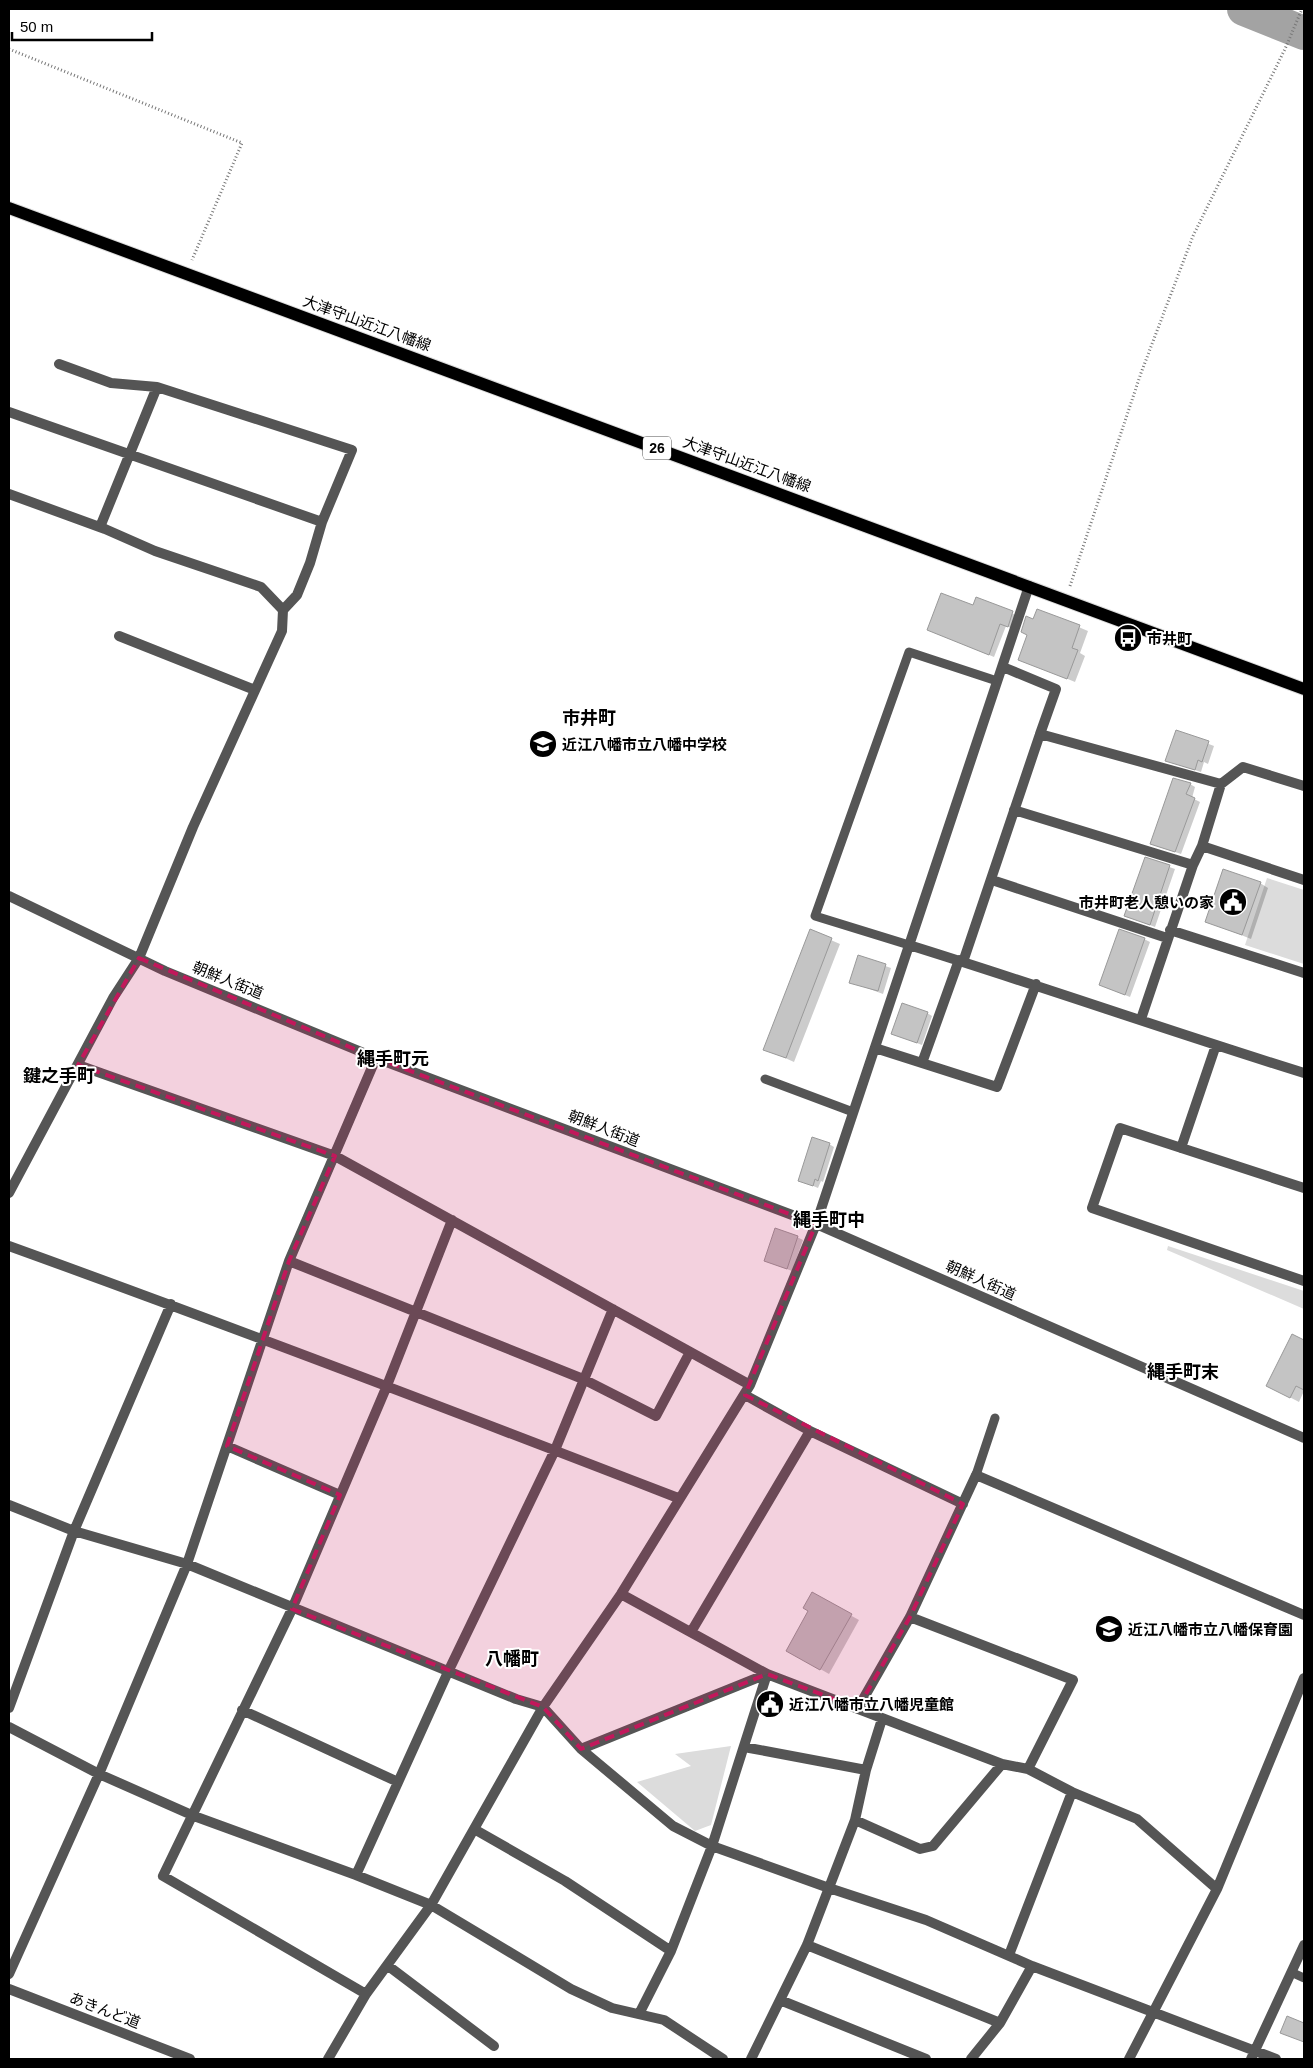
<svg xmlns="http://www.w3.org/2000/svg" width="1313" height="2068" viewBox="0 0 1313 2068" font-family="Arial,'Noto Sans JP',sans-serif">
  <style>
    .green { fill: #dcdcdc }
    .shadow { fill: #0003 }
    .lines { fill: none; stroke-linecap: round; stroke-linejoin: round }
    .river { stroke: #a3a3a3; stroke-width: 34 }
    .building { fill: #c4c4c4; stroke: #999 }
    .primary-casing { stroke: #dbdbdb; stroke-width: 14 }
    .path { stroke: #777; stroke-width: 3; stroke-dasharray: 1 2.5; stroke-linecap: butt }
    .service { stroke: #555; stroke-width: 9 }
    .minor { stroke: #555; stroke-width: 10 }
    .primary { stroke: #000; stroke-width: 12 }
    .marked { fill: #c2185b; fill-opacity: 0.2; stroke: #c2185b; stroke-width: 4; stroke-dasharray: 10 6; stroke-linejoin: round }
    .labels { text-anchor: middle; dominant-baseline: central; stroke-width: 4; stroke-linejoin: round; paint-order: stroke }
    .shield { fill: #fff; stroke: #4c4c4c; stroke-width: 1 }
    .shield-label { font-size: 14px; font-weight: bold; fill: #000 }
    .street-label { font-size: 15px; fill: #000; stroke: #fff }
    .poi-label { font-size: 15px; font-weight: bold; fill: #000; stroke: #fff; text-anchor: start }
    .quarter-label { font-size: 18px; font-weight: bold; fill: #000; stroke: #fff }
  </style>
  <rect width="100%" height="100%" fill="#fff"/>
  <path class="green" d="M1267,878L1304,890V964L1245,945Z
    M1168,1246L1304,1291V1309L1167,1250Z
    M731,1746L711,1825L695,1831L637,1782L691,1766L675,1754Z"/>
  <path class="shadow" d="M977,599L1018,616L1013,629L1006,626L994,657L934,632L974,607Z
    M1038,610L1088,631L1080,653L1085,656L1075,682L1019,659Z
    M1177,732L1214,746L1208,764L1204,762L1201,772L1166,761Z
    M1190,784L1195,787L1192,798L1200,802L1181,854L1151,844Z
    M1146,859L1175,869L1155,927L1125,916Z
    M1260,883L1268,888L1251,939L1206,921Z
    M810,931L840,944L794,1062L765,1049Z
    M1144,939L1150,942L1130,997L1100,985Z
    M859,957L891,968L883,994L851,982Z
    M927,1013L932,1016L922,1045L893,1034Z
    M829,1144L834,1147L823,1182L821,1181L818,1188L799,1180Z
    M797,1237L803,1240L792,1271L771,1263Z
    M1293,1336L1304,1342V1391L1299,1402L1276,1390Z
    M812,1594L859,1620L829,1674L787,1650L810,1611Z"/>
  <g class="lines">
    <path class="river" d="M1244,9L1304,33"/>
  </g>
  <path class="building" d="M941,593L973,605L976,597L1013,611L1008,627L1000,624L989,655L927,630Z
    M1037,609L1080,625L1072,648L1078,650L1067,679L1018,660L1027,635L1021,632L1026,616L1033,619Z
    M1176,730L1209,741L1202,762L1198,760L1195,770L1165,761Z
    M1173,778L1191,783L1186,794L1195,798L1175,852L1150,844Z
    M1145,857L1170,865L1150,925L1124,916Z
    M1223,869L1261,882L1242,935L1205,922Z
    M810,929L832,938L786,1058L763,1050Z
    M1119,929L1145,938L1125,995L1099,985Z
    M858,955L886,964L878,991L849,983Z
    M902,1003L928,1012L917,1043L891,1034Z
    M812,1137L830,1143L818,1181L815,1179L813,1186L798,1181Z
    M775,1228L798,1236L787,1269L764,1261Z
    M1292,1334L1304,1340V1390L1296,1386L1290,1398L1266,1386Z
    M812,1592L852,1614L820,1670L786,1651L808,1611L803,1608Z
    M1287,2016L1304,2023V2042L1280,2033Z"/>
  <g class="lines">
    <defs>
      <path id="primary" d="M9,208L1304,689"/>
    </defs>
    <use href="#primary" class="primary-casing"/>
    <path class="path" d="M9,49L242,143L192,260
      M1070,586L1141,373L1193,236L1285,49L1302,9"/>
    <path class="service" d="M909,945L815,916L909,652L997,681
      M765,1079L853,1112
      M976,1475L995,1418
      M1293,1973L1304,1978"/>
    <path class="minor" d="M59,364L111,383L157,387
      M9,412L322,522L352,450L157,387L100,527
      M9,494L105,529L155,551L261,587L283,610L282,631L193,827L139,958L113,998L9,1193
      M283,610L297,595L310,563L322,522
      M119,636L255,690
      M1003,667L1056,689L1040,734L1221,784
      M1014,810L1193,865
      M1202,846L1304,880
      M992,880L1167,938
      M9,896L165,971L376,1058L816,1224L1304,1438
      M1170,930L1304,973
      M909,945C1041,986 1172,1032 1304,1073
      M963,962L1040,734
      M1141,1019L1193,865L1202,846L1221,784L1243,767L1304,786
      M875,1048L997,1087L1036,984
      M922,1063L959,960
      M78,1065L335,1156L750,1385
      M1181,1148L1216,1045
      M1304,1188L1120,1128L1092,1208L1304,1281
      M9,1246C233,1327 456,1412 678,1498
      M289,1261L583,1379L656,1416L690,1352
      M745,1395L810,1431L963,1504
      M227,1446L340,1495
      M9,1505L74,1531L187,1564L516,1699L543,1707L581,1749L673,1826L712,1846L829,1888L926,1920L1032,1966L1276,2059
      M621,1594L767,1674L1002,1764L1028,1769L1072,1792L1137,1819L1217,1889
      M910,1617L1073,1680L1028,1769
      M691,1632L810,1431
      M9,1708L74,1531L171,1304
      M858,1708L910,1617L976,1475L1304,1615
      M242,1710L398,1782
      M9,1727L99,1774L194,1816L356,1875L431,1905L571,1989L612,2008L664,2020L723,2059
      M744,1747L866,1770
      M581,1749L767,1674
      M855,1820L920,1849L933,1846L1002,1764
      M474,1829L565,1881L671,1951
      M356,1875L448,1672L555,1450L613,1309
      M807,1945L1000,2023
      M1009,1955L1072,1792
      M387,1965L494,2046
      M9,1974L99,1774L187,1564L289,1261L376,1058
      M9,1989L190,2059
      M366,1994L163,1876L292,1609L386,1388L452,1220
      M780,2000L926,2059
      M639,2014L671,1951L712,1846L767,1674
      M328,2059L366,1994L431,1905L543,1707L621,1594L750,1385L816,1224L1029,586
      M751,2059L807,1945L855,1820L866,1770L882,1719
      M971,2059L1000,2023L1032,1966
      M1129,2059L1217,1889L1304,1678
      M1251,2059L1304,1945"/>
    <use href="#primary" class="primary"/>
  </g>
  <path class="marked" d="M139,958L376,1058L816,1224L745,1395L963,1504L910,1617L858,1708L767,1674L581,1749L543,1707L292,1609L340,1495L227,1446L289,1261L335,1156L78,1065Z"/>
  <defs>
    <symbol id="bus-disc" viewBox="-11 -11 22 22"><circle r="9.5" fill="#000" stroke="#fff"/><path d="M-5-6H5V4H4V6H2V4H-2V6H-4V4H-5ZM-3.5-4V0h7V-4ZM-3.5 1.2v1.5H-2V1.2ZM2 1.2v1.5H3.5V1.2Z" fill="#fff"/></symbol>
    <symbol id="school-disc" viewBox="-11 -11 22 22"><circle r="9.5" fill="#000" stroke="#fff"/><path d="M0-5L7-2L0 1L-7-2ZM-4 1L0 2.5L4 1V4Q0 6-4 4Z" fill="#fff"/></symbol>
    <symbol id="civic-disc" viewBox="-11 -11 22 22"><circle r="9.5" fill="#000" stroke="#fff"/><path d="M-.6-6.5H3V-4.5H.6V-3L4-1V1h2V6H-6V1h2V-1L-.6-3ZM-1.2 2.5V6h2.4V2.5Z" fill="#fff"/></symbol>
  </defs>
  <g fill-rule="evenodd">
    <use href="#bus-disc" x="1112" y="622" width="32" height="32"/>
    <use href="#school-disc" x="527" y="728" width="32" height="32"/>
    <use href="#civic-disc" x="1217" y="886" width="32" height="32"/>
    <use href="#school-disc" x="1093" y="1613" width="32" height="32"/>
    <use href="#civic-disc" x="754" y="1688" width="32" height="32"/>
  </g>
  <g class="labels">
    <rect class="shield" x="643" y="436.5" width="28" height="23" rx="4"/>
    <g class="shield-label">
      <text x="657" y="448">26</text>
    </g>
    <g class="street-label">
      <text transform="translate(367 323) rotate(20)">大津守山近江八幡線</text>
      <text transform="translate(747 464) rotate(20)">大津守山近江八幡線</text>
      <text transform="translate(228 980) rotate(22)">朝鮮人街道</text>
      <text transform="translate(604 1128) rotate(21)">朝鮮人街道</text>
      <text transform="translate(981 1280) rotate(24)">朝鮮人街道</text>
      <text transform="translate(105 2010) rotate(21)">あきんど道</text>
    </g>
    <g class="poi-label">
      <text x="1147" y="638">市井町</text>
      <text x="562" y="744">近江八幡市立八幡中学校</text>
      <text x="1214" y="902" text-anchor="end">市井町老人憩いの家</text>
      <text x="1128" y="1629">近江八幡市立八幡保育園</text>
      <text x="789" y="1704">近江八幡市立八幡児童館</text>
    </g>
    <g class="quarter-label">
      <text x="589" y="718">市井町</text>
      <text x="393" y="1059">縄手町元</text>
      <text x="59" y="1076">鍵之手町</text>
      <text x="829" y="1220">縄手町中</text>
      <text x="1183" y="1372">縄手町末</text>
      <text x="512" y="1659">八幡町</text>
    </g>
  </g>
  <rect width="1313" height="2068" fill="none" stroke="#000000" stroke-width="20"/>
  <path d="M12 32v8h140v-8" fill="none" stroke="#000000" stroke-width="2.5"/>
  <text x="20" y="32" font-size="15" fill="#000000" stroke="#ffffff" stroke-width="4" paint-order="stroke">50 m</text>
</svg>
